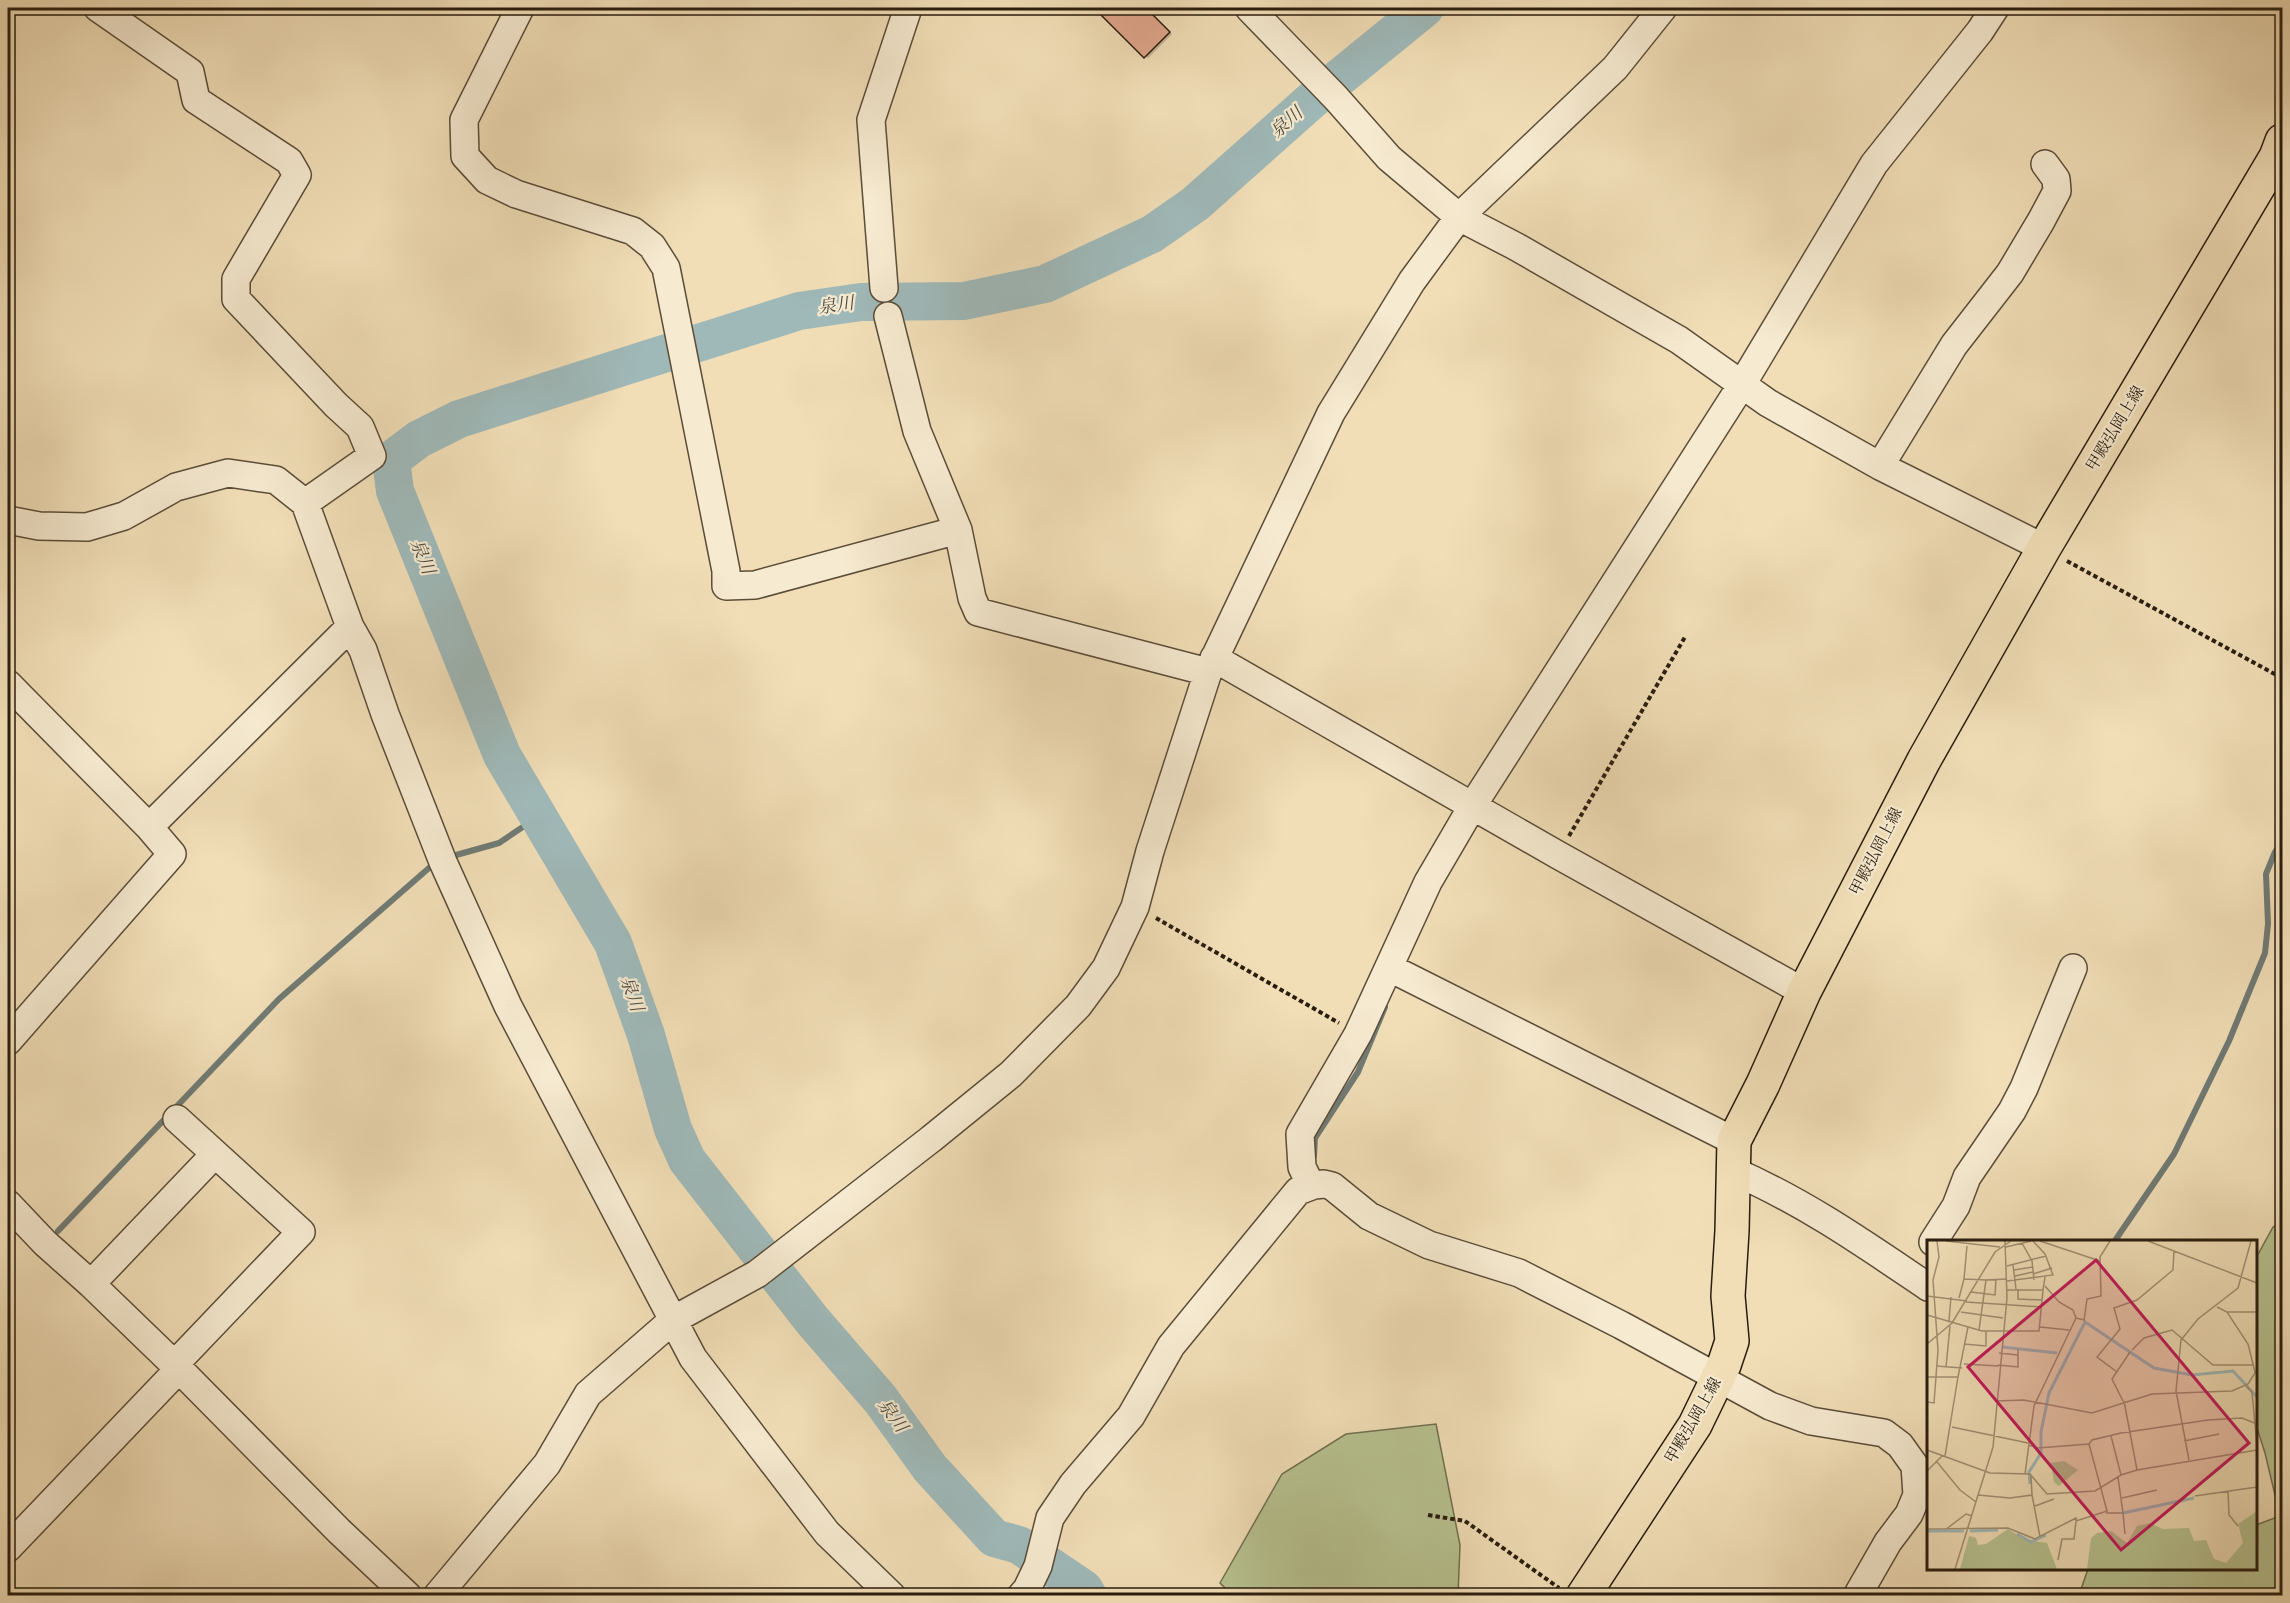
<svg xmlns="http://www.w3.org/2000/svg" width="2290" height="1603" viewBox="0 0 2290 1603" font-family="'Old Standard TT','Noto Serif JP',serif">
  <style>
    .green { fill: #b7c290; stroke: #707050; stroke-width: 1.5 }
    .shadow { fill: #0003 }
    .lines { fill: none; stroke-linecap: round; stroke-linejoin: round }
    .stream { stroke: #707b75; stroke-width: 6 }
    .river { stroke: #9fb9b9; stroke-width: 38 }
    .building { fill: #e2a78e; stroke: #291d0f; stroke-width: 1.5 }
    .minor-casing { stroke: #5b4d39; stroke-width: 30 }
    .major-casing { stroke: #291d0f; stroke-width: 36 }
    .path { stroke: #291d0f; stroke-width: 4; stroke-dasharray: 4.5 3; stroke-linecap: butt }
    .minor { stroke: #f6ead0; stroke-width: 27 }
    .major { stroke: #f1deb7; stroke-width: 33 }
    .labels { text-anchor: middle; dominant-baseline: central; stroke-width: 4.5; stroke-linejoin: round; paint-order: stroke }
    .street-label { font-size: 16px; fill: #291d0f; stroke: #f6ead0 }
    .water-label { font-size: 18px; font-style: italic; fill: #4c4c42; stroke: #f6ead0 }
    .inset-river { fill: none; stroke: #9fb9b9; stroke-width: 3 }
    .inset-road { fill: none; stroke: #a19174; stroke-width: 1.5 }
    .view { fill: #c2185b; fill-opacity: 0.15; stroke: #c2185b; stroke-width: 3 }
    .inset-edge { fill: none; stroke: #291d0f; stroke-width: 3 }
  </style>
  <rect width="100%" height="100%" fill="#f1deb7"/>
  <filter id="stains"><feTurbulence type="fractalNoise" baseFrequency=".00333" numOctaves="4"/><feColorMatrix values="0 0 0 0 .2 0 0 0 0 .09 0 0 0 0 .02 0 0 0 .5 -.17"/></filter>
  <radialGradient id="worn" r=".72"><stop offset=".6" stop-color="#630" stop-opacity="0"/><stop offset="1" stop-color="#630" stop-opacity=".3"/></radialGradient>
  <path class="green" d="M2282,1222V1595H2079L2088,1569L2256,1568V1525L2280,1516L2265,1453L2256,1425V1258L2273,1227Z
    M1436,1424L1460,1545L1458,1595H1232L1220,1583L1282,1474L1346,1434Z"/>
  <path class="shadow" d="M1096,8H1146L1172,34L1148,58Z"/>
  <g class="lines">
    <path class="stream" d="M449,857L499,843L539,816
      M1314,1156L1315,1138L1358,1072L1385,1007
      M58,1231L279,999L437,861
      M2114,1242L2174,1154L2229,1041L2265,953L2268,924L2266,874L2275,852L2282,842"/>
    <path class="river" d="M1088,1596L1084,1589L1019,1545L994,1538L930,1468L881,1400L812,1320L687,1160L673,1129L646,1035L613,943L502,755L395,491L391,460L419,439L459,419L799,311L861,302L964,301L1045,284L1152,234L1195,204L1312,100L1425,8"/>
  </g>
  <path class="building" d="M1094,8H1146L1170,32L1144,58Z"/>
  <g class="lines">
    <defs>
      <path id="minor" d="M98,8L190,72L196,100L289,161L297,175L236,279V299L336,405L360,427L372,456L305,503
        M520,8L464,120L465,156L487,180L516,194L633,231L652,246L666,268L726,571V586L755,585L958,530
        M1249,8L1336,98L1389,158L1459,217L1515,246L1679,340L1768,403L1880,466L2044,548
        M884,288L871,120L908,8
        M888,316L917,431L958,530L972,598L978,612L1208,672
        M1880,466L1954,345L2010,273L2041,221L2057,191L2056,179L2045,164
        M8,520L39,526L87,527L124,516L176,487L228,473L276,480L305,503L350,627L363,650L385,714L443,862L508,1006L693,1358L827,1533L892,1596
        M1214,658L1558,855L1804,992
        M8,684L149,827L172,854L8,1041
        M149,827L350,627
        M1390,968L1734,1141
        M1733,1171C1803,1201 1866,1245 1928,1287
        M1311,1186L1302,1167L1300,1134L1358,1034L1428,882L1473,805L1741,386L1874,164L1980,31L1995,8
        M8,1204L45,1243L91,1284L179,1369L339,1531L408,1596
        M1933,1242L1956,1206L1967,1177L2012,1111L2024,1088L2073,968
        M91,1284L214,1155
        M174,1365L301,1232L177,1119
        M8,1548L179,1369
        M437,1596L547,1464L588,1394L673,1320L757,1274L931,1139L1011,1074L1078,1006L1106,968L1135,907L1150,851L1208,672L1331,413L1412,281L1459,217L1615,68L1663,8
        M1021,1596L1027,1589L1038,1566L1050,1518L1073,1484L1131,1416L1171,1346L1298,1191L1314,1185L1324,1184L1332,1186L1369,1216L1429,1245L1519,1273L1621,1325L1770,1406L1811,1421L1884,1433L1900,1445L1915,1466L1917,1495L1909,1514L1888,1542L1857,1596"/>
      <path id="major" d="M1583,1596L1695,1425L1724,1365L1732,1341L1728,1296L1732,1231L1734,1141L1763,1084L1804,992L1924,760L2044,548L2276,157L2282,141"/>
    </defs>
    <use href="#minor" class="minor-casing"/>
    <use href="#major" class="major-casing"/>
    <path class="path" d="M2067,561L2282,678
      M1569,836L1685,637
      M1156,918L1339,1023
      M1428,1515L1465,1521L1559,1588"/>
    <use href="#minor" class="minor"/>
    <use href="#major" class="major"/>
  </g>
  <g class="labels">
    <g class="street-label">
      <text transform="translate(2116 429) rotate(-59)">甲殿弘岡上線</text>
      <text transform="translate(1877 852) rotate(-63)">甲殿弘岡上線</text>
      <text transform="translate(1694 1421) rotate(-60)">甲殿弘岡上線</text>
    </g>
    <g class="water-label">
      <text transform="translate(1287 123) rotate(-42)">泉川</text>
      <text transform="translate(836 306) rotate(-8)">泉川</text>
      <text transform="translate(422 557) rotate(68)">泉川</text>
      <text transform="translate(631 994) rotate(70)">泉川</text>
      <text transform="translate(892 1416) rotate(54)">泉川</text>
    </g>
  </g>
  <g transform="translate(1927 1240)">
    <rect width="330" height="330" fill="#f1deb7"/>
    <path d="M137,221L151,230L132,246L127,242L124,223ZM330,271V329H160L164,298L170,293L184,291L200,303L210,286L223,283L236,289L262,288L267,301L279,300L287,319L299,323L316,303L311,284ZM81,289L99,300L120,303L130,329H33L42,296L49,298L51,305L59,304Z" fill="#b7c290"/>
    <path class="inset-river" d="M75,107L130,113M103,244L102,232L114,213V192L122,153L158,82L227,128L265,135L306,131L330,157M196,273L267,258M0,291H37M43,291L71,290M90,294L104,302L119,295"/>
    <path class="inset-road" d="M19,1L73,7M113,1L173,21M221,1L330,43M95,3L105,21L107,40M79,7L104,1M86,25L89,49M80,26L119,16M87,30L106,27M106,34L125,28M88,36L106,32M37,39L40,6M80,41L126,35L118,14L106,1M91,49V59L115,60M80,50H116L118,37M44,52L68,55L69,39M0,56L40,61M32,58L37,39L59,40M39,62L115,67M290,67L300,72L321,104L328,132M34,72L76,78M300,72H330M0,75L55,91H112L116,50M149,78L157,80L160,59L174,56L173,17L183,1M22,81L24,57M113,87L142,90M52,90L59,40L80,39M0,104L25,83L68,12L84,1M37,104L59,106V91M205,110L217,98L245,90L286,125H326M72,113L91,115M37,124L72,126M71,125L91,127V109M9,126L35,128M19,127L23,86M190,132L170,117L193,89L187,68L210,60L246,30L247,11M0,137H31L41,87M319,146L325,152L330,206M69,161L97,160L165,173L225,154L305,151L321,144L330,130M196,161L185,139L203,112M197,161L210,230M0,162L7,163L11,110L6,40L12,17L10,1M25,187L101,203M184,196L194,235M257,201L292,194M162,204L165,200L194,193L281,180L315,178L330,184M0,210L63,233L103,234L120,254L168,251L194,235L210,230L330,210M18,216L31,137M262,220L249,151L254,100L271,79L311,48L324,1M10,222L33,250L49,262M0,231L16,215M98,234L107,166L149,78L146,70L132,62L118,46M301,251L302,275L311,286M51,255L83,258L105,255L104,235M105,255L113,297M268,256L330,247M195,258L230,250M108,266L127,259M179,273H196L191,237M196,273L198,294M0,289L81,288L108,299L149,278V281L180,271L162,204L111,208L101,205M18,290L39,274L45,276M131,320L135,299H147L149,281M28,329L66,207L80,58L78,1"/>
    <path class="view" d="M169,20L322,203L194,310L41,127Z"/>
    <rect width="330" height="330" class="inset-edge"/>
  </g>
  <rect width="2290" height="1603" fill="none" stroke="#f1deb7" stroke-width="30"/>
  <rect x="9" y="9" width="2272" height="1585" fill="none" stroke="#291d0f" stroke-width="3"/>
  <rect x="15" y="15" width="2260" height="1573" fill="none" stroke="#291d0f" stroke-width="1.5"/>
  <rect width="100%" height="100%" filter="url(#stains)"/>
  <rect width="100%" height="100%" fill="url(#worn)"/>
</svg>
